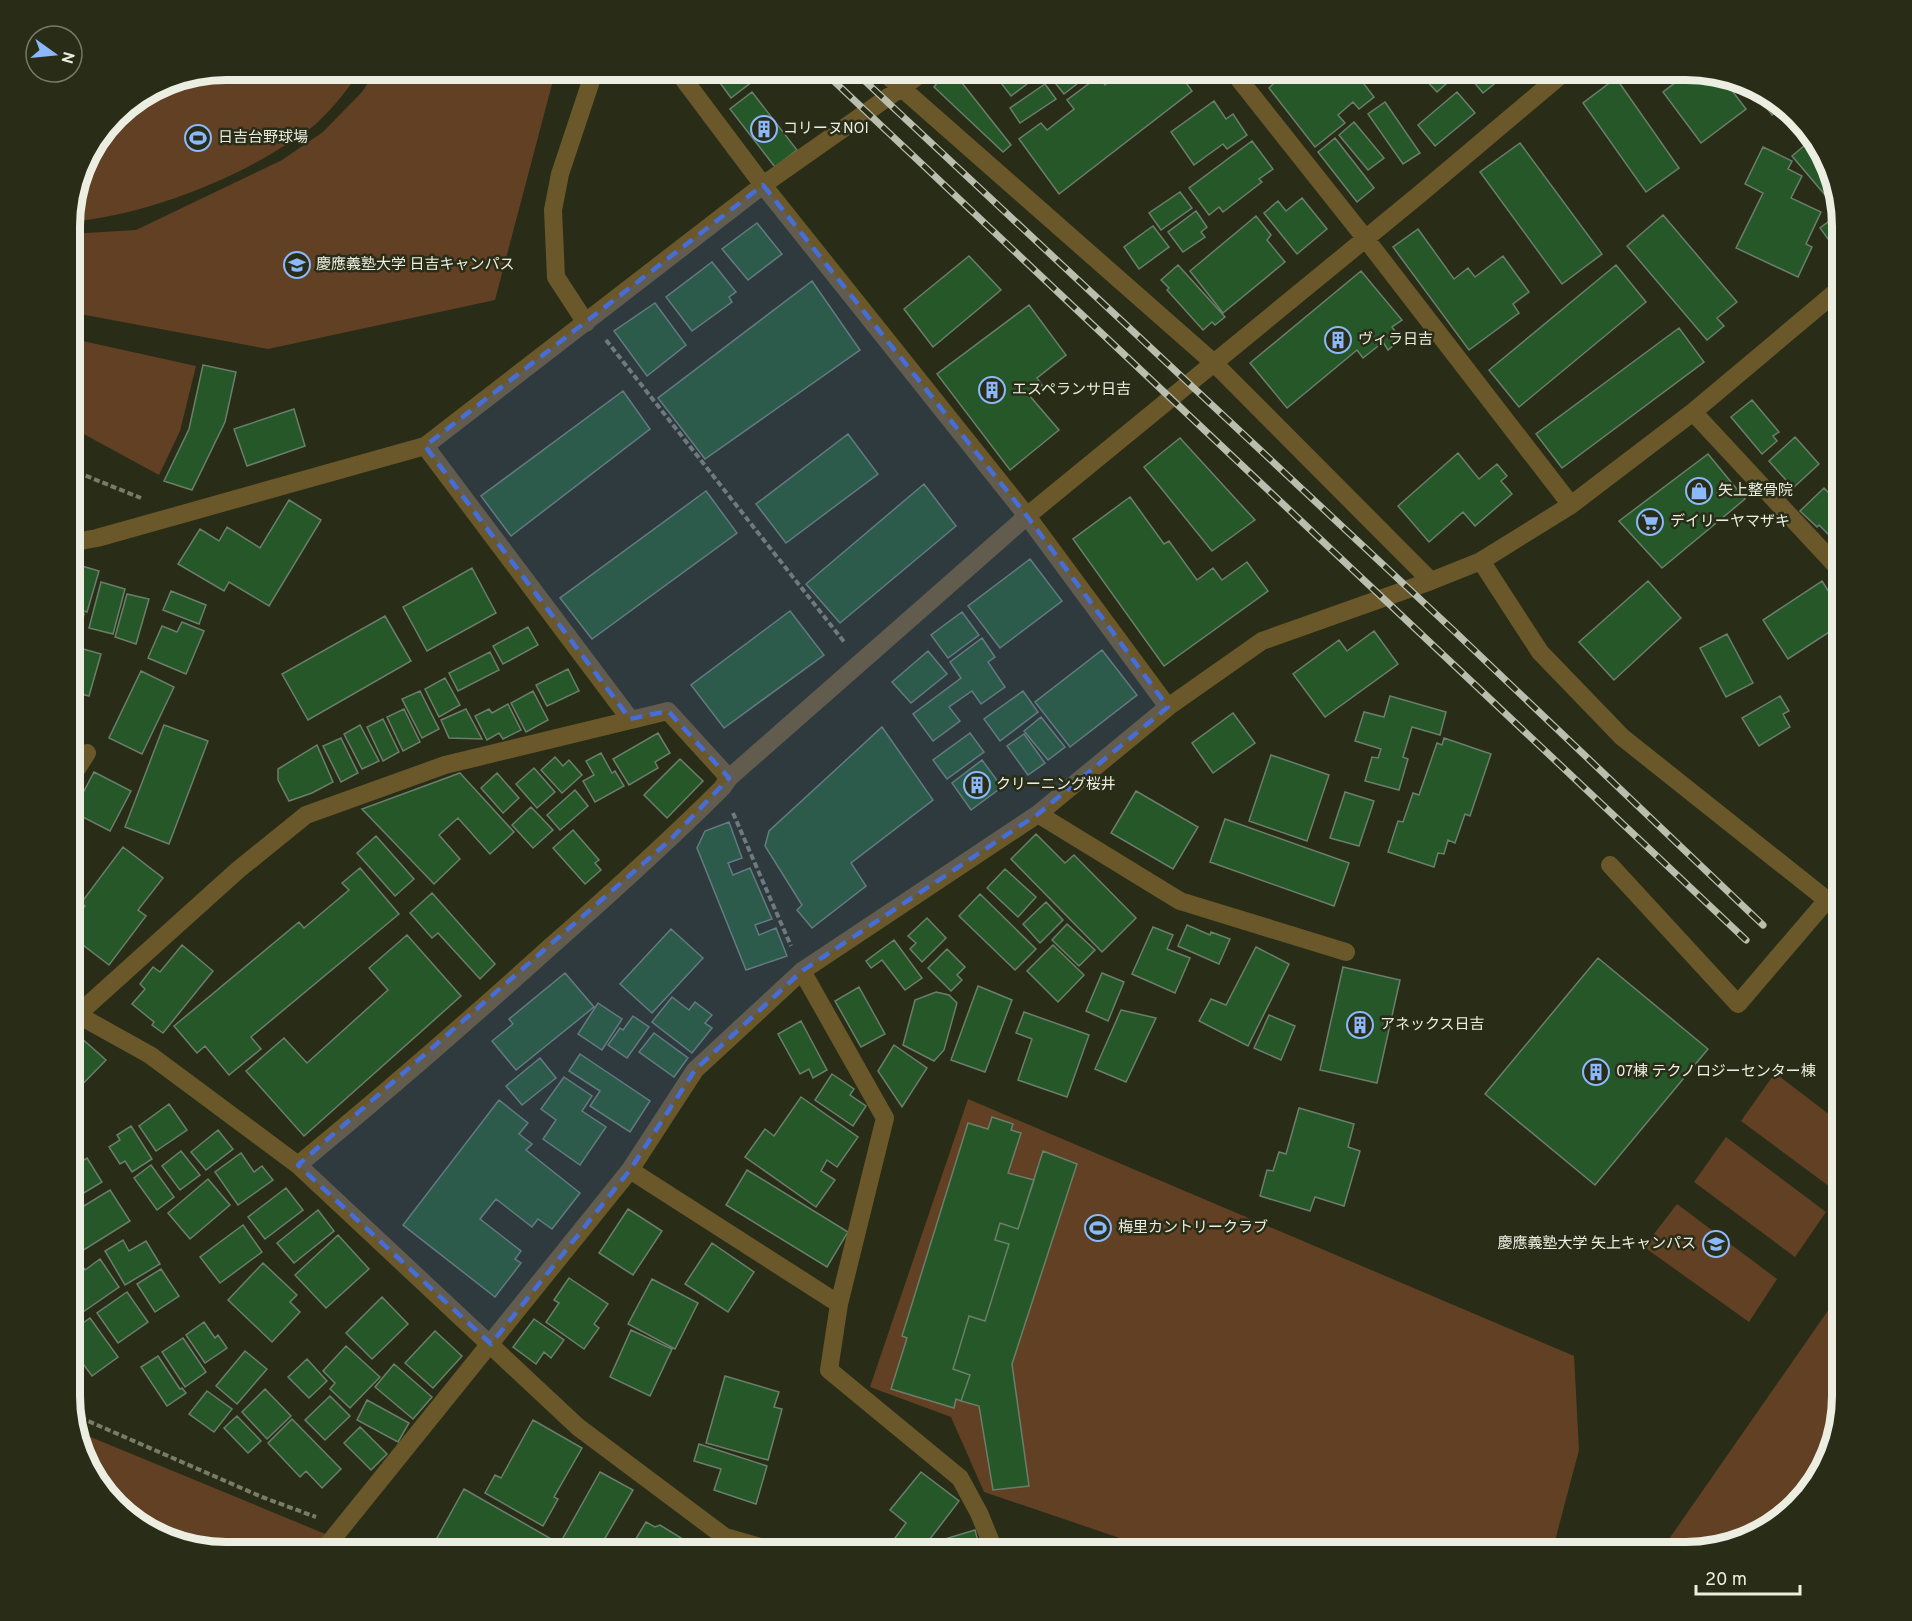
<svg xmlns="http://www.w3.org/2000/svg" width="1912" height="1621" viewBox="0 0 1912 1621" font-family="Overpass,'Noto Sans JP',sans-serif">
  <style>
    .green { fill: #624024 }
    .building { fill: #265729; stroke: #6b7e6b; stroke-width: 1.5 }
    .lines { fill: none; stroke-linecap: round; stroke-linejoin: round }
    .path { stroke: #787c69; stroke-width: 4; stroke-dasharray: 6 3; stroke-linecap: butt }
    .minor { stroke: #6a582b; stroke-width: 18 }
    .rail-casing { stroke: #babeae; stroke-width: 7 }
    .rail { stroke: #292d17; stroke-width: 4.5; stroke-dasharray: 14; stroke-linecap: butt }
    .marked { fill: #466eda; fill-opacity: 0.2; stroke: #466eda; stroke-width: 4.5; stroke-dasharray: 12 8; stroke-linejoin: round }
    .labels { text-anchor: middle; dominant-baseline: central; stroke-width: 5; stroke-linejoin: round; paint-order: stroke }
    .poi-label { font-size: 15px; fill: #ebeee0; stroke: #292d17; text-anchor: start }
    .rim { fill: none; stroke: #ebeee0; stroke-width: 8 }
  </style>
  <rect width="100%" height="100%" fill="#292d17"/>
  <path class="green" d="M226,69H362C349,87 335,106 318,122C312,128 303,133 296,138C236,180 143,216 69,222V215L85,157L122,108L166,81Z
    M377,69H556L495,300L268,349L69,312V234L136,230L282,160L323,132L362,92Z
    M69,338L196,366L180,431L159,475L69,426Z
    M1775,1073L1843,1125V1192L1841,1195L1741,1121Z
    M968,1099L1574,1356L1579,1450L1552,1552H1161L984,1492L951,1417L870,1387Z
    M1726,1137L1826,1212L1795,1257L1694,1182Z
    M1677,1204L1777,1279L1749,1322L1644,1247Z
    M1843,1289V1396L1831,1455L1804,1499L1747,1540L1686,1552H1660Z
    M76,1431L352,1545L365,1552H225L166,1540L122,1513L85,1464Z"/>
  <path class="building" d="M710,69H769L731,98Z
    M948,69H951L1011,145L1003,152L934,87Z
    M1012,69H1040L1043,72L1011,96L998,79Z
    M1054,69H1096L1064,94L1048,74Z
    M1126,69H1176L1192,91L1059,194L1019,139L1041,123L1047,130L1074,109L1067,100L1099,76L1105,85Z
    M1269,69H1371L1376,75L1364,84L1374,97L1359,109L1353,102L1338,115L1345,123L1315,147L1269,88L1274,83L1265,72Z
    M1395,69H1414L1403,79Z
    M1429,69H1449L1455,76L1437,92L1422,76Z
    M1463,69H1488L1498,81L1483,93Z
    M1692,70L1721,76L1746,109L1701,143L1663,92Z
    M1616,78L1679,168L1646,192L1583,103Z
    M1747,82L1786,106L1772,115Z
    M1045,84L1056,99L1020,123L1010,108Z
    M752,92L797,150L775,167L730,109Z
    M1457,92L1475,113L1435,146L1418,125Z
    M1214,101L1226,119L1233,114L1247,135L1227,149L1223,144L1194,165L1171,132Z
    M1385,102L1420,153L1403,164L1368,114Z
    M1354,122L1384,158L1368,170L1339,135Z
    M1335,138L1374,188L1357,202L1318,152Z
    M1812,139L1831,165L1837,197L1831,202L1792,156Z
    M1252,141L1273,169L1259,179L1262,182L1223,212L1219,207L1209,215L1189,188Z
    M1520,143L1602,254L1562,284L1480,172Z
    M1763,147L1792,161L1788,169L1802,176L1791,198L1821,212L1806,244L1812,247L1798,277L1736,248L1763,193L1745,184Z
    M1180,192L1192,208L1161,230L1149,213Z
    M1302,198L1327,229L1297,254L1264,213L1278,201L1286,211Z
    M1196,211L1207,227L1201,232L1205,237L1183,252L1168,232Z
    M1840,213L1843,226V244L1836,250L1820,228Z
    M1663,215L1737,302L1717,318L1724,326L1707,340L1627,246Z
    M1256,216L1271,235L1267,240L1285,262L1223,313L1190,271Z
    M757,223L782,254L748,280L722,249Z
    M1153,226L1169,247L1139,269L1124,247Z
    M1418,229L1454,279L1468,268L1475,277L1503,256L1529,292L1513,304L1519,313L1469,350L1393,247Z
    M969,256L1001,290L933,347L904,309Z
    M712,262L736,292L729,297L732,302L692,331L666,297Z
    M1178,265L1225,317L1215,325L1212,322L1203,330L1167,290L1169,288L1161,280Z
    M1616,265L1646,302L1519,407L1489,370Z
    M1361,271L1402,320L1392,327L1401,339L1388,350L1383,342L1363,358L1357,350L1287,408L1250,363Z
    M812,281L860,350L705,459L658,398Z
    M655,303L686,345L647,376L614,331Z
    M1029,305L1066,355L1037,378L1042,385L1029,395L1059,430L1010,470L937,374Z
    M1679,328L1704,362L1562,468L1536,434Z
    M203,365L236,372L225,422L192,490L164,481L189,429Z
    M623,391L650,429L511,536L481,496Z
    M1752,400L1779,432L1773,436L1777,441L1762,454L1731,417Z
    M294,409L305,446L247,466L234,429Z
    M848,434L878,474L786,543L756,504Z
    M1795,437L1819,464L1793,488L1769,461Z
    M1180,438L1255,520L1212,551L1144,467Z
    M1458,453L1479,479L1497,464L1507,476L1501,481L1512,494L1475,526L1463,512L1429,542L1398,506Z
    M1708,454L1745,499L1662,568L1619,521Z
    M1843,471V497L1830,486Z
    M924,484L956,526L840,623L806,584Z
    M1824,488L1843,507V525L1831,537L1819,525L1817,527L1800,511Z
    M706,491L737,533L592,639L560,598Z
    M1130,497L1164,544L1169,541L1197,580L1213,568L1222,580L1247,562L1268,591L1164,666L1073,539Z
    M289,500L321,520L269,606L229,582L224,591L178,564L200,529L219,541L227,527L260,548Z
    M1030,559L1062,601L1000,648L968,606Z
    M75,564L99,571L87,612L69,607V583Z
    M472,568L496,613L427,651L403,607Z
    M1648,581L1681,618L1614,680L1579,642Z
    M1822,581L1843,614V623L1788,659L1763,620Z
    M101,582L125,589L113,634L89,628Z
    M171,591L206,605L199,624L163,610Z
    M127,594L149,599L136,644L115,637Z
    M69,610L84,614L79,634L69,631Z
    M790,611L824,655L724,728L691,685Z
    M962,612L979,635L948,658L931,635Z
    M385,616L411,661L308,720L282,674Z
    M182,622L204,631L186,674L148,658L162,626L177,632Z
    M528,627L538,645L503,664L493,646Z
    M1374,631L1398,664L1325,717L1293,674L1339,640L1347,651Z
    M1727,634L1753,683L1726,697L1700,648Z
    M982,638L995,657L988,662L1005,687L981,704L972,691L949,707L960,721L933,741L913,714L961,678L950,662Z
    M69,645L101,654L89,696L77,693L74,701L69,700Z
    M1102,650L1137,695L1070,747L1035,702Z
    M928,651L947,674L911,703L892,682Z
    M490,652L499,670L458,691L449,673Z
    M568,669L579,691L547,706L536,685Z
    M141,671L174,687L142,754L109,738Z
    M445,678L460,705L439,717L425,689Z
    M420,691L439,729L422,738L402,699Z
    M533,691L548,720L526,732L511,703Z
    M1023,691L1038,712L1000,741L984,719Z
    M1390,696L1446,712L1440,735L1412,727L1403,757L1408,759L1399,790L1365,781L1372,757L1378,758L1381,749L1355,741L1364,712L1384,717Z
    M1780,696L1789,711L1783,714L1790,727L1759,746L1742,718Z
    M508,704L521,730L503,739L499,733L487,740L475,716L489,709L492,713Z
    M404,709L420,742L403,751L387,717Z
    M466,709L482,739L449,738L441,720Z
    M1233,713L1255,743L1213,773L1192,743Z
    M1041,717L1065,747L1048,760L1024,731Z
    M383,719L399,752L383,761L367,727Z
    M164,725L208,741L169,844L125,827Z
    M360,725L379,761L362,769L344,734Z
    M882,727L933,800L851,863L866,886L812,928L797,910L802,905L765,846L769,831Z
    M658,733L670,753L655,762L658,768L629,785L613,759Z
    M970,733L984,752L947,779L933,760Z
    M1024,734L1045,763L1028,775L1007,746Z
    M341,738L358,773L341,782L323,746Z
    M1444,738L1491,754L1470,816L1465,814L1455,843L1448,840L1444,854L1438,853L1434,867L1388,852L1398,821L1403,822L1413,793L1419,795L1437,743L1442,745Z
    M317,745L333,782L312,793L289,801L278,780V769Z
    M601,753L612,773L615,771L624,786L595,802L583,781L594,775L586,761Z
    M1271,755L1329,775L1307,841L1249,821Z
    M555,757L563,766L569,760L582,775L562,793L541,770Z
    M680,759L703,781L667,818L644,795Z
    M982,760L1002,787L971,810L952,783Z
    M534,768L555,792L537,808L516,784Z
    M94,772L131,791L110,831L73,812Z
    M460,773L514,832L490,854L458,818L439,835L460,859L434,884L362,809Z
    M497,773L519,798L503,813L481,788Z
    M575,790L588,806L560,830L547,815Z
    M1136,791L1198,827L1173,869L1111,833Z
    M1345,792L1374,801L1359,846L1330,838Z
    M531,807L553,830L533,848L512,825Z
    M1225,819L1349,863L1334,906L1210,862Z
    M69,822L83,833L76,842L82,846L69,863Z
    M729,822L742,858L728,863L733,875L750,868L772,919L755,925L759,935L776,928L787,956L746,970L697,848L705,831Z
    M573,830L599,860L595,863L601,870L585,884L553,848Z
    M1036,834L1065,863L1074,855L1136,918L1102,952L1011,859Z
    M376,836L414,879L395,896L357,853Z
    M123,847L163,878L138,910L146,916L109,965L70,935L80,922L76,919L85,906L81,903Z
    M360,868L399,914L251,1037L261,1049L229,1075L205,1046L197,1053L174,1026L299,922L304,928L349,890L342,883Z
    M1005,869L1036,897L1018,917L987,888Z
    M432,893L495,964L480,979L438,933L432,938L410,913Z
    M980,894L1036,949L1015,970L959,916Z
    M1046,902L1063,920L1040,943L1023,924Z
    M927,918L946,938L922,962L910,949L916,943L908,936Z
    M1067,924L1095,950L1079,966L1052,940Z
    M1187,925L1210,935L1211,932L1230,939L1219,964L1178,946Z
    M1153,927L1173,935L1167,949L1190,958L1175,993L1132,974Z
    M671,929L703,958L652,1013L620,984Z
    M407,935L461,996L304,1136L246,1071L284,1038L307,1063L388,990L369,968Z
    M894,940L922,978L905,990L882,960L871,968L866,961Z
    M182,945L213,971L163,1033L152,1025L154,1022L132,1004L145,989L140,984L153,967L160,972Z
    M1053,945L1084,975L1058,1002L1027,971Z
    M1256,947L1289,964L1248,1046L1199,1021L1211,999L1226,1005Z
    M947,949L965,967L957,975L962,980L951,991L928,968Z
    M1598,958L1708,1049L1595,1185L1485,1094Z
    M1343,967L1400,980L1377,1083L1320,1070Z
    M565,973L594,1007L516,1070L492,1041L513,1024L509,1019Z
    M1102,973L1124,982L1108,1021L1086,1011Z
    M978,986L1012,1000L985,1072L951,1060Z
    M859,987L885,1034L861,1047L835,1001Z
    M936,992L949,995L957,1003L944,1050L934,1061L903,1045L915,1000Z
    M672,997L689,1010L695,1002L712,1015L705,1023L712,1028L692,1053L652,1022Z
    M598,1003L622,1019L602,1050L578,1034Z
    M1121,1010L1156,1018L1126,1082L1095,1069Z
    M1024,1012L1089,1035L1067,1097L1018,1080L1032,1039L1016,1033Z
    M1269,1015L1295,1026L1281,1060L1254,1048Z
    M633,1016L649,1027L627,1058L608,1045L620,1028L623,1030Z
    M801,1021L827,1070L813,1078L809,1069L800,1074L778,1034Z
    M654,1033L688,1058L674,1077L639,1052Z
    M79,1036L106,1060L69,1098V1046Z
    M894,1045L927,1068L902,1107L878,1071Z
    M580,1054L650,1101L630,1132L590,1106L600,1091L569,1071Z
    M540,1058L556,1078L522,1105L506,1086Z
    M832,1074L854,1089L850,1095L866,1106L853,1126L815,1100Z
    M564,1077L592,1096L582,1111L606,1127L580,1165L543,1139L556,1120L541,1109Z
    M801,1097L858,1137L837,1167L827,1160L821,1171L835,1180L816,1207L745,1157L765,1129L774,1136Z
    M499,1100L528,1123L519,1134L532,1144L526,1150L580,1193L552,1229L538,1219L532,1227L496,1199L480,1219L521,1251L515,1259L521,1263L495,1297L403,1225Z
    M169,1104L187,1130L156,1151L139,1126Z
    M1299,1108L1354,1124L1348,1147L1360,1151L1344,1206L1315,1197L1310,1211L1260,1196L1267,1170L1273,1171L1279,1152L1286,1154Z
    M992,1117L1013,1124L1011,1130L1021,1133L1008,1173L1034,1180L1018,1229L1000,1223L995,1240L1009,1244L985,1321L969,1316L953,1369L970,1375L961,1401L956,1399L954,1408L891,1389L907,1338L902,1336L968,1123L988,1129Z
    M131,1126L152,1159L132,1172L125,1161L120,1164L109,1147L120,1140L117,1135Z
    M218,1130L233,1149L206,1170L191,1152Z
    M69,1135L80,1155L69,1161Z
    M181,1151L200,1175L180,1190L162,1166Z
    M1043,1151L1077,1164L1012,1364L1029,1486L993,1490L979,1406L961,1401L970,1375L953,1369L969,1316L985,1321L1009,1244L995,1240L1000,1223L1018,1229Z
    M241,1153L254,1172L262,1166L273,1180L238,1205L215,1172Z
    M87,1158L102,1182L69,1202V1169Z
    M151,1165L174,1197L157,1210L134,1178Z
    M747,1170L848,1232L827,1267L726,1205Z
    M208,1179L230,1205L190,1239L168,1213Z
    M286,1188L303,1210L265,1239L248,1217Z
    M110,1190L130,1221L74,1256L69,1249V1215Z
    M628,1209L662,1231L633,1275L599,1253Z
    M318,1210L334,1231L294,1263L277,1243Z
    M243,1225L262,1252L220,1283L200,1257Z
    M338,1235L369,1269L326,1308L295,1275Z
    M123,1240L129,1251L146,1241L160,1264L125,1285L105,1251Z
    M712,1243L754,1272L728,1312L685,1284Z
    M100,1259L119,1287L80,1314L69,1298V1296L75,1292L69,1284V1272L81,1264L85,1270Z
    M263,1263L297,1295L290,1302L300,1312L272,1342L228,1300Z
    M161,1269L179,1296L155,1312L137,1284Z
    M569,1278L608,1304L594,1324L599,1328L584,1349L546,1322L559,1303L554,1300Z
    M652,1279L698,1303L675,1349L628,1324Z
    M127,1292L148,1322L118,1343L97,1313Z
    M382,1297L408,1324L372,1359L346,1333Z
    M90,1318L118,1357L92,1376L69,1345V1333Z
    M534,1319L564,1340L551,1358L544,1352L536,1364L513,1347Z
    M204,1322L215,1338L218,1335L227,1348L205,1363L186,1335Z
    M631,1330L672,1349L650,1396L610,1377Z
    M435,1331L462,1356L433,1388L405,1363Z
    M183,1338L206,1372L185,1387L162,1352Z
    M346,1346L380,1377L350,1408L330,1389L335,1383L323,1371Z
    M245,1351L267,1369L237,1404L216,1386Z
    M158,1356L180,1389L182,1388L186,1393L167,1406L141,1367Z
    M307,1359L327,1381L309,1398L288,1377Z
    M394,1364L432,1397L413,1419L375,1387Z
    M725,1376L779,1392L774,1407L782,1409L768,1460L706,1443Z
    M265,1389L291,1416L267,1439L242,1412Z
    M207,1391L232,1409L214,1432L189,1414Z
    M330,1396L350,1416L325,1440L305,1420Z
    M367,1400L409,1423L398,1442L357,1420Z
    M237,1416L261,1441L248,1453L224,1428Z
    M292,1419L341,1469L322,1488L306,1471L300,1477L268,1443Z
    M533,1420L582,1448L554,1497L558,1499L543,1526L485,1493L495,1475L501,1478Z
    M360,1427L387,1454L371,1470L344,1443Z
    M699,1444L767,1466L756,1504L714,1490L721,1469L694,1461Z
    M600,1472L633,1490L597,1552H588L563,1538Z
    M921,1472L959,1501L920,1552H913L895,1538L906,1523L890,1510Z
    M464,1489L574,1552H437L431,1549Z
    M646,1522L655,1527L660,1525L704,1552H628Z
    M975,1530L981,1552H938L935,1542Z"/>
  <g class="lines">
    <path class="path" d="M606,340L845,643
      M69,469L141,498
      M733,813L791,946
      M72,1414L262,1497L316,1517
      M361,1543L372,1552"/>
    <path class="minor" d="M676,69L763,185L1027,516L1168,707
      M880,69L1214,363L1431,581
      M1231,69L1365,238L1571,505
      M586,323L556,277L553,210L560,174L595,69
      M1693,412L1843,573
      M425,446L630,719
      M69,543L97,538L425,446L763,185L928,69
      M1481,561L1540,652L1622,737L1827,900L1738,1004L1610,865
      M69,781L87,753
      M1038,814L1180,901L1346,952
      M1827,900L1843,913
      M802,971L885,1118L839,1304L829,1370L960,1478L979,1513L995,1552
      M69,1010L150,1055L298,1165L578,1427L725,1537L778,1552
      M77,1015L238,870L306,815L445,765L668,711L729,778
      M298,1165C383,1095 467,1022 549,948C608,896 667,843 722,788L729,778L1027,516L1420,194L1568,69
      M630,1170L839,1304
      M322,1552L630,1170L695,1070L802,971L1038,814L1168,707L1262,641L1431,581L1481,561L1571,505L1693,412L1843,286"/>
    <defs>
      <path id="rail" d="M821,69L1746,940
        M852,69L1453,630L1763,925"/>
    </defs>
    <use href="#rail" class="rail-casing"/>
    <use href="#rail" class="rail"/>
  </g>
  <path class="marked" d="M763,185L1027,516L1168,707L1038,814L802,971L695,1070L630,1170L491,1344L298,1165L670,840L729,778L668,711L630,719L425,446Z"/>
  <defs>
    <symbol id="building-ring" viewBox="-11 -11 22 22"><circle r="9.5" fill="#292d17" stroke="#8cb9fc" stroke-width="1.5"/><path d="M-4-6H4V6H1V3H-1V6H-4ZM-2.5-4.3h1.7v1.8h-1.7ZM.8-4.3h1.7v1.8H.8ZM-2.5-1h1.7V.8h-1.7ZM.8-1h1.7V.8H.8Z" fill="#8cb9fc"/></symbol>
    <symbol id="stadium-ring" viewBox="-11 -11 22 22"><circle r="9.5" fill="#292d17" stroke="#8cb9fc" stroke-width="1.5"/><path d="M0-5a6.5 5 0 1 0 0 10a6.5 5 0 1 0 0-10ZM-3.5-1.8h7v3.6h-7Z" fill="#8cb9fc"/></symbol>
    <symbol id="university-ring" viewBox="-11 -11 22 22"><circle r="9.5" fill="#292d17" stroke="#8cb9fc" stroke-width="1.5"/><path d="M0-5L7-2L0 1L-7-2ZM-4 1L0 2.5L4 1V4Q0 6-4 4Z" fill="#8cb9fc"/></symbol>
    <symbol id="shop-ring" viewBox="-11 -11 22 22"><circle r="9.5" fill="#292d17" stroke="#8cb9fc" stroke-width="1.5"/><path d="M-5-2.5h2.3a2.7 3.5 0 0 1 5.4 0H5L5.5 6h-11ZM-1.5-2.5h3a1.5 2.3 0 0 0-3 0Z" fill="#8cb9fc"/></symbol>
    <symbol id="supermarket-ring" viewBox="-11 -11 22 22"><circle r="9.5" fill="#292d17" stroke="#8cb9fc" stroke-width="1.5"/><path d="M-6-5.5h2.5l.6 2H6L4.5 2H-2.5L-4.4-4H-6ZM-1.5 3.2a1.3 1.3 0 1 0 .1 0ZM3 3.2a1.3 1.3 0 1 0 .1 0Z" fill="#8cb9fc"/></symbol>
  </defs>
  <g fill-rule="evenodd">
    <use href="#building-ring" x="749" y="114" width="30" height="30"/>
    <use href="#stadium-ring" x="183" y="123" width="30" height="30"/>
    <use href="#university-ring" x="282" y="250" width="30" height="30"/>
    <use href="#building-ring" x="1323" y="325" width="30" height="30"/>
    <use href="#building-ring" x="977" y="375" width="30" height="30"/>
    <use href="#shop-ring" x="1684" y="476" width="30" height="30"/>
    <use href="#supermarket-ring" x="1635" y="507" width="30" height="30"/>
    <use href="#building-ring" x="962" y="770" width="30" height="30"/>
    <use href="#building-ring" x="1345" y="1010" width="30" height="30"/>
    <use href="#building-ring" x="1581" y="1057" width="30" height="30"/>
    <use href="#stadium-ring" x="1083" y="1213" width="30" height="30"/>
    <use href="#university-ring" x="1701" y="1229" width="30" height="30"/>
  </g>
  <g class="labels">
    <g class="poi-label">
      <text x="783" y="129">コリーヌNOI</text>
      <text x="218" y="138">日吉台野球場</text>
      <text x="316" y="265">慶應義塾大学 日吉キャンパス</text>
      <text x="1358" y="340">ヴィラ日吉</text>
      <text x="1012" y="390">エスペランサ日吉</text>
      <text x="1718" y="491">矢上整骨院</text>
      <text x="1670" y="522">デイリーヤマザキ</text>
      <text x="996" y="785">クリーニング桜井</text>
      <text x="1380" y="1025">アネックス日吉</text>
      <text x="1616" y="1072">07棟 テクノロジーセンター棟</text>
      <text x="1118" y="1228">梅里カントリークラブ</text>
      <text x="1696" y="1244" text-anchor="end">慶應義塾大学 矢上キャンパス</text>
    </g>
  </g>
  <path d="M0 0H1912V1621H0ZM226 80H1686A146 146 0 0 1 1832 226V1396A146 146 0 0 1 1686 1542H226A146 146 0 0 1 80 1396V226A146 146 0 0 1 226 80Z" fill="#292d17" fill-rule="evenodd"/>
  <path class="rim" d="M226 80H1686A146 146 0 0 1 1832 226V1396A146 146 0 0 1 1686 1542H226A146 146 0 0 1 80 1396V226A146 146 0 0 1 226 80Z"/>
  <g transform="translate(54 54) rotate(105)"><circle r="28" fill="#292d17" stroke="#777a67" stroke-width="1.5"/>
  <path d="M0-4.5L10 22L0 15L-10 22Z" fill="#8cb9fc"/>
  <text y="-9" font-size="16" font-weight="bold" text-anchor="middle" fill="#ebeee0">N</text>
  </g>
  <path d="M1696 1585v9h104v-9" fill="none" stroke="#ebeee0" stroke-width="3"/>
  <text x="1705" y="1585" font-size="18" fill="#ebeee0" stroke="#292d17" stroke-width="4.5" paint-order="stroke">20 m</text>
</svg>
